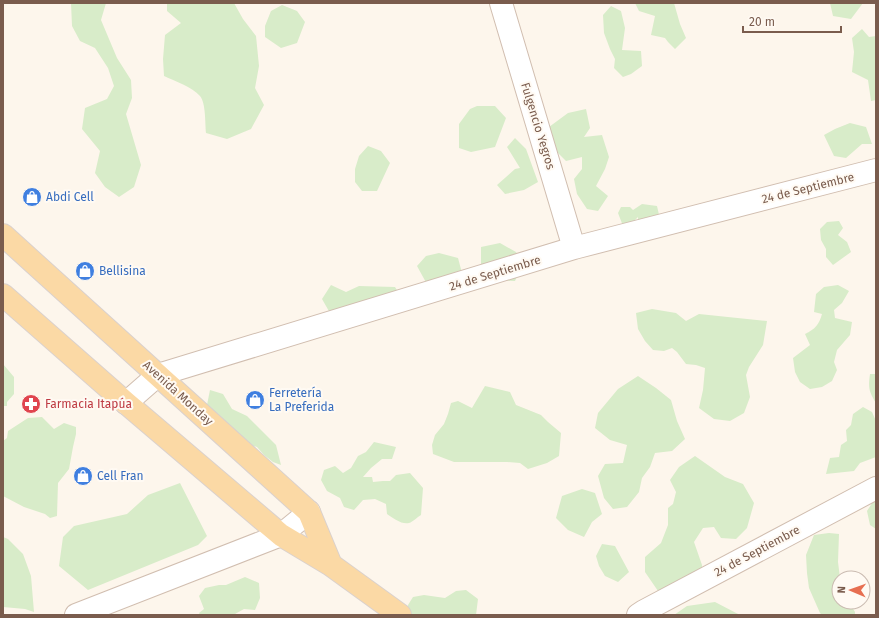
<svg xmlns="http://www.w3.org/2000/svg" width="879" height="618" viewBox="0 0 879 618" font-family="'Fira Sans',sans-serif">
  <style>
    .green { fill: #d8ecc9 }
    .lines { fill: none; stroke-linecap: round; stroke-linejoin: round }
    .minor-casing { stroke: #d1beb0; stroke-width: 24 }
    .major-casing { stroke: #dad1cd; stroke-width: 24 }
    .minor { stroke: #fff; stroke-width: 22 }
    .major { stroke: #fbd9a5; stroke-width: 22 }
    .labels { text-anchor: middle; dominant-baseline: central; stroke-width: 4; stroke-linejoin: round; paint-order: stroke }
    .street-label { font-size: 12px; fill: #7a5c4d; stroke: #fffaf3 }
    .shop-label { font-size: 12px; fill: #366cbe; stroke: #fffaf3; text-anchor: start }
    .health-label { font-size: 12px; fill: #be3a42; stroke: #fffaf3; text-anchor: start }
  </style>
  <rect width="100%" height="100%" fill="#fdf6ec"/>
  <path class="green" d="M71,3H106L101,20L117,58L131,80L132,98L126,114L141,165L134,187L119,197L105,187L95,173L100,151L82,129L85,108L107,99L114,86L108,68L95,48L80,41L72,26Z
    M167,3H234L243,19L256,36L259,66L255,88L264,105L251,129L227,139L206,133C205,124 206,103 200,96C192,87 175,81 164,76L163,59L165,35L181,23L167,11Z
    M635,3H674L680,24L686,38L675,49L668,42L665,38L651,35L655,16L639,11Z
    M830,3H863L851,19L833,16Z
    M282,5L297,11L305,22L297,43L281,48L265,37V26L271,11Z
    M611,6L621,11L625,28L622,50L641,51L642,66L631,74L623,77L614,68L615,59L610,49L604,33L603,15Z
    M862,29L869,37L876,36V100L871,101L868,80L852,72L854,52L852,38Z
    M477,106H495L506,118L495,147L471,152L459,148V124L470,109Z
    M586,109L590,128L584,137L602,135L609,157L605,169L596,186L608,196L598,211L587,209L577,194L574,179L582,169V157L566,161L550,145L549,127L568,113Z
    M850,123L866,127L872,144H862L846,158L834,156L824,135L835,129Z
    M515,138L526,149L538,182L524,190L505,194L497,185L515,169L520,168L507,147Z
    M368,146L381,151L390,163L377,191H362L355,182V169L359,156Z
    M642,204L657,206L660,219L638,224V217L635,220L636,224L623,226L618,213L621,207H630L633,210Z
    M839,221L843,228L838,235L847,242L851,252L833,265L826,257V249L821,240L820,229L827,222Z
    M500,243L516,252L523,263L515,281L495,280L481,267V247Z
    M439,253L458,258L462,273L428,286L417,266L426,256Z
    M331,285L346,292L359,286L395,287L402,298L330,313L322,299Z
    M838,285L849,291L842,303L834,310L835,318L852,322L850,335L837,350L834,362L837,370L832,381L822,387L810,389L800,382L795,372L793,358L810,345L805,334C815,329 819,325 822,314L814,312L816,294L824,287Z
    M652,309L676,313L686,321L699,314L767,321L763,345L749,367L746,375L750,397L744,413L730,421L714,419L699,408L703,390L705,368L696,365L686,364L677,352L672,348L664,351L653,350L645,341L638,329L636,313Z
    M3,364L14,377V394L7,402V406H3Z
    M870,374H876V403C869,392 868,388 870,374Z
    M638,376L656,388L671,400L677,421L685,439L672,451L655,453L650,467L642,478L639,492L627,507L613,509L604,498L598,476L605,464L623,463L627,445L610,440L595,428L598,413L618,389Z
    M485,386L510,392L516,405L541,415L548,422L561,433L559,456L547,463L528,469L520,463L507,462H454L433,454L432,445L435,435L444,424L448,414L451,403L458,401L472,408Z
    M210,390L223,394L232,409L247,416L276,445L281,465L273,462L264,455L257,447L240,442L219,420L207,405Z
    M863,407L872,412L876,421V457L860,463L854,471L826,474L830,458L839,457L841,445L847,441L846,430L851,425L853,414Z
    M42,417L54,429L64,423L76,427V434L73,447L69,469L58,483L57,516L50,518L45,514L24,507L3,496V441L7,438L8,431L28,418Z
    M374,442L396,447L392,459H382L371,468L363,477H372L373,482L383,481H390L396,475L410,473L423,488L421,515C417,517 413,522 409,523C402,525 393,518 387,514L386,504L375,499L363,500L354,510L344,507L340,498L327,491L321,480L324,470L335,466L343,473L351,468L358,456L366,452Z
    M695,456L725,477L743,484L754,503L747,528L736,539L721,538L714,527L703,528L694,542L702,565V575L672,603L658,591L645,572V557L661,543L668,525V508L673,504L676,492L670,480L679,467Z
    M180,483L207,536L198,545L88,590L59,566L63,537L74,526L127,514L148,495Z
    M582,489L595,493L602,514L592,522L584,537L568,530L556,518L562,496Z
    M876,497V529L870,525L867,511Z
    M829,533L839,534L838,562L840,578H839V602H849L855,612V615H822L820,613L809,588L807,573L806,555L814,535Z
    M3,537L8,539L23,554L31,576L34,612L25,609L3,607Z
    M602,544L615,546L629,572L618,582L605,576L599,566L596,556Z
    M245,577L259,583L260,598L255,610L244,609L235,614V615H200L199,613L204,609L199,596L205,588L219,585H226Z
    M466,590L478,599L476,615H408L406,612L408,605L413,597L424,595L445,598L456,591Z
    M715,602L740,615H674L687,606Z"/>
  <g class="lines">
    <defs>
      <path id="minor" d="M501,3L574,248
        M126,403L158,375L574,248L876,170
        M76,615L281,535L309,512
        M638,615L644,611L876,488"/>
      <path id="major" d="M3,235L309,512L331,565
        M3,295L126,403L281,535L331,565L400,615"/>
    </defs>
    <use href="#minor" class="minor-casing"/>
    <use href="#major" class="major-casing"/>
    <use href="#minor" class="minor"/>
    <use href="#major" class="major"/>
  </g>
  <defs>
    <symbol id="shop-disc" viewBox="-11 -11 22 22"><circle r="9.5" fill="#3f7fe0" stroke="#fffaf3"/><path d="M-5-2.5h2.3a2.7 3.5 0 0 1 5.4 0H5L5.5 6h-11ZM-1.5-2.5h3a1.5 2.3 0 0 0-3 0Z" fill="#fff"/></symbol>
    <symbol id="pharmacy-disc" viewBox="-11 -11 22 22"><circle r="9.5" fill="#e0444e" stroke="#fffaf3"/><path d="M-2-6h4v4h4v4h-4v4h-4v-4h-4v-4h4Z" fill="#fff"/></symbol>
  </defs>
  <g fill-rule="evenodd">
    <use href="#shop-disc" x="21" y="186" width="22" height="22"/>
    <use href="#shop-disc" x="74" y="260" width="22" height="22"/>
    <use href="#shop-disc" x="244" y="389" width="22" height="22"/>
    <use href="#pharmacy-disc" x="20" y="393" width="22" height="22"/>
    <use href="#shop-disc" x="72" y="465" width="22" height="22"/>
  </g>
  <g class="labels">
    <g class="street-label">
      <text transform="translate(538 126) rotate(73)">Fulgencio Yegros</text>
      <text transform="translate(808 188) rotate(-14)">24 de Septiembre</text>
      <text transform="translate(495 273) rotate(-17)">24 de Septiembre</text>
      <text transform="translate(178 393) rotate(42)">Avenida Monday</text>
      <text transform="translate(757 551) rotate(-28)">24 de Septiembre</text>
    </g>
    <g class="shop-label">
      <text x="46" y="197">Abdi Cell</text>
      <text x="99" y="271">Bellisina</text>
      <text x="269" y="393">Ferretería<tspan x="269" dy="14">La Preferida</tspan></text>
      <text x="97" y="476">Cell Fran</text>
    </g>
    <g class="health-label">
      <text x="45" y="404">Farmacia Itapúa</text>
    </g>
  </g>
  <rect width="879" height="618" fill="none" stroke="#7a5c4d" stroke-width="8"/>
  <g transform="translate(851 590) rotate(272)"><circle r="19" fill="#fffaf3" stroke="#cabbb1"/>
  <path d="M0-3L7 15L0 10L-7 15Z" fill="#e76f51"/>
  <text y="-6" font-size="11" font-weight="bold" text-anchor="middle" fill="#7a5c4d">N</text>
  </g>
  <path d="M743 26v6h98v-6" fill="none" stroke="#7a5c4d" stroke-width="2"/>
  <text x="749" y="26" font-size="12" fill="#7a5c4d" stroke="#fffaf3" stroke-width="3" paint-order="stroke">20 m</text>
</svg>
